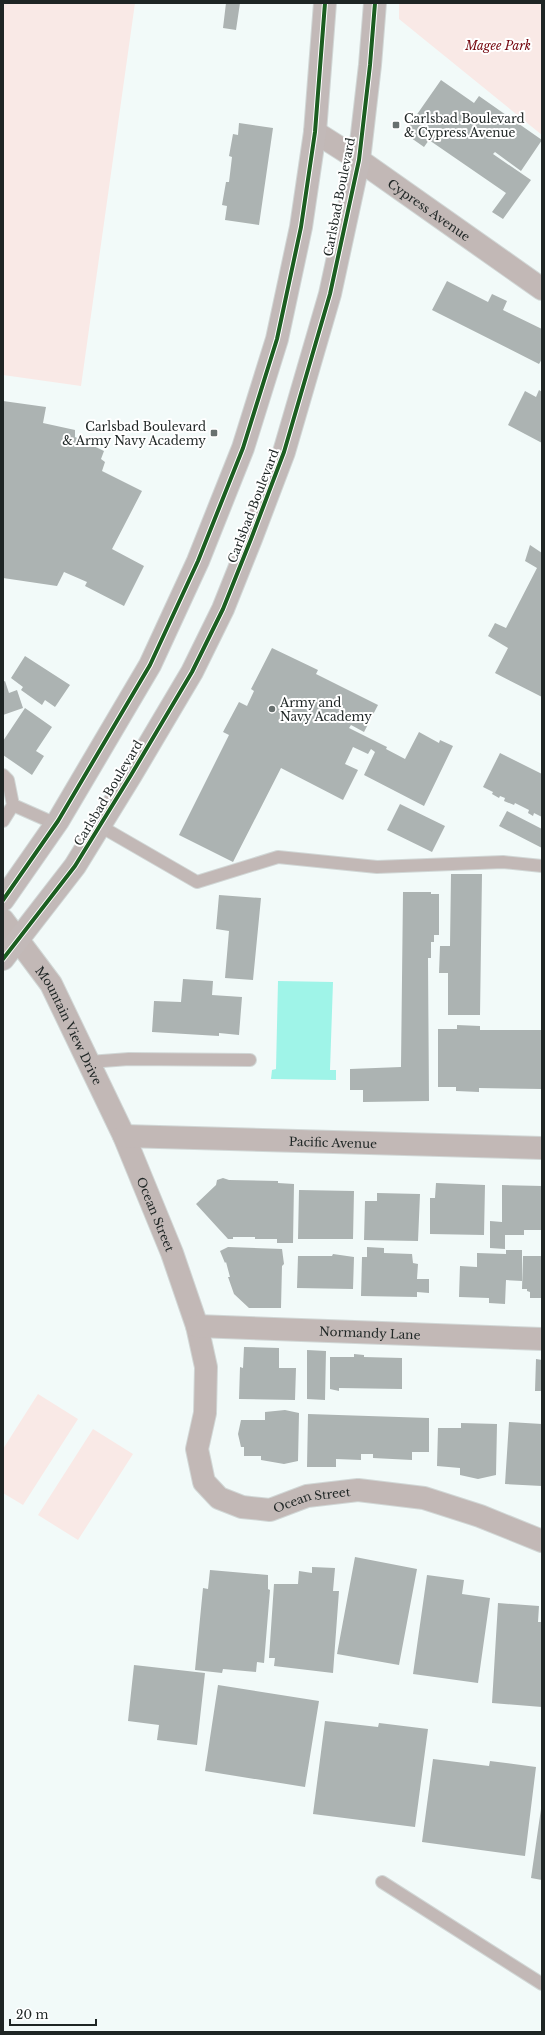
<svg xmlns="http://www.w3.org/2000/svg" width="545" height="2035" viewBox="0 0 545 2035" font-family="'Libre Baskerville',serif">
  <style>
    .green { fill: #f9e9e6 }
    .water { fill: #9ff4e8 }
    .building { fill: #acb3b2 }
    .lines { fill: none; stroke-linecap: round; stroke-linejoin: round }
    .service-casing { stroke: #d1d7d6; stroke-width: 14 }
    .minor-casing { stroke: #d1d7d6; stroke-width: 24 }
    .primary-casing { stroke: #d1d7d6; stroke-width: 24 }
    .service { stroke: #c2b8b6; stroke-width: 12 }
    .minor { stroke: #c2b8b6; stroke-width: 22 }
    .primary { stroke: #c2b9b8; stroke-width: 22 }
    .cycleway-casing { stroke: #fff; stroke-width: 6 }
    .cycleway { stroke: #1b5e20; stroke-width: 4 }
    .poi-dot { fill: #68706f; stroke: #fff; stroke-width: 1.5 }
    .labels { text-anchor: middle; dominant-baseline: central; stroke-width: 4; stroke-linejoin: round; paint-order: stroke }
    .park-label { font-size: 12px; font-style: italic; fill: #74050d; stroke: #fff }
    .poi-label { font-size: 12px; fill: #1e2524; stroke: #fff; text-anchor: start }
    .street-label { font-size: 12px; fill: #1e2524; stroke: #fff }
  </style>
  <rect width="100%" height="100%" fill="#f2faf9"/>
  <path class="green" d="M3,3H135L81,386L3,375Z
    M399,3H542V135L399,19Z
    M38,1394L78,1419L23,1505L3,1493V1449Z
    M93,1429L133,1454L78,1540L38,1515Z"/>
  <path class="water" d="M278,981L333,982L330,1070H336V1080L271,1079L272,1070L276,1069Z"/>
  <path class="building" d="M226,3H240L236,30L223,28Z
    M441,80L474,103L479,96L542,140L521,171L495,152L493,154L531,180L503,219L492,212L506,193L429,140L424,147L404,133Z
    M239,123L273,128L259,225L225,220L227,206L222,205L226,182H229L232,157L229,156L233,134L238,135Z
    M447,281L488,302L492,294L507,301L503,310L542,329V359L539,364L432,310Z
    M539,390L542,392V443L508,425L525,391L536,397Z
    M3,401L46,407L43,423L75,430V437L104,451L101,459L105,462L102,471L142,491L112,549L144,566L124,606L85,586L87,582L64,572L57,586L3,578Z
    M530,545L542,553V697L495,673L508,648L488,636L495,623L506,628L537,568L525,561Z
    M272,648L318,670L316,674L378,705L364,732L351,725L349,728L387,747L386,749L405,759L419,732L439,743L440,740L453,746L424,806L364,775L375,752L371,749L368,754L353,747L345,764L358,770L343,800L281,768L233,862L179,835L229,735L223,732L239,702L247,706L254,691L251,689Z
    M25,656L70,685L55,707L45,700L42,705L21,690L23,687L11,678Z
    M5,681L9,693L17,690L23,708L3,715V682Z
    M25,708L52,727L36,751L44,756L32,775L3,755V741Z
    M500,753L542,774V817L534,813L533,816L528,813L529,810L515,803L514,805L504,801L505,798L500,796L499,798L492,794L493,792L483,787Z
    M400,804L445,826L432,852L387,830Z
    M507,811L542,829V848L499,826Z
    M451,874H482L480,1015H448V973H439L440,946H450Z
    M403,892H431V894H439V935H434V942H431V958H428L429,1101L363,1102V1090H350V1069L401,1067Z
    M219,895L261,898L253,980L225,978L229,931L216,929Z
    M183,979L213,981L212,995L242,997L239,1035L219,1033V1036L152,1032L154,1001L181,1002Z
    M457,1025L480,1026V1030H542V1089L479,1088V1092L456,1091V1087H438V1029H457Z
    M223,1178L229,1180L278,1181V1183L294,1184L293,1243H277V1239H255V1237H233V1239H228L196,1204L216,1185L217,1180Z
    M436,1183L485,1185L484,1235L430,1234V1198H435Z
    M502,1185L542,1186V1230H524V1235H505V1249L490,1248V1221L502,1222Z
    M299,1190L354,1191L353,1239H298Z
    M377,1193L420,1194L418,1241L364,1240L365,1201H377Z
    M228,1247L282,1249L284,1264L282,1266L281,1308H249L234,1294L228,1277H230L226,1262L225,1263L220,1251Z
    M367,1247L384,1248V1253L412,1254L413,1263L418,1264L417,1279H429V1293L417,1292V1297L361,1296L362,1257H367Z
    M506,1250H522V1281L506,1280L505,1304L489,1303V1298L459,1297L460,1266L477,1267V1253L506,1254Z
    M333,1254L354,1257L353,1289L297,1288L298,1256H332Z
    M523,1256H542V1298H530V1292L527,1291V1289H522Z
    M244,1347L279,1348V1368H296L295,1400L239,1399L240,1367L243,1368Z
    M307,1350L326,1351L325,1400L307,1399Z
    M354,1354L364,1355V1357L402,1358V1389L339,1388V1391L330,1389V1357H354Z
    M536,1359L542,1360V1391H535Z
    M285,1410L299,1413L298,1461L284,1464L261,1460V1456H244V1447H241L238,1434L241,1420H265V1412Z
    M308,1414L429,1418V1452H412V1460L373,1458V1454H361V1460L336,1459V1467H307Z
    M509,1422L542,1424V1486L505,1484Z
    M461,1423L497,1424L496,1475L478,1479L460,1475V1468L437,1466L438,1428H461Z
    M355,1557L417,1569L399,1665L337,1654Z
    M312,1567L335,1568L333,1591H339L333,1673L274,1666L275,1658H269L274,1584H298L299,1571L312,1573Z
    M210,1570L268,1575V1589L270,1590L264,1663L257,1662L256,1672L223,1669L222,1673L195,1670L203,1588L208,1589Z
    M427,1575L464,1580L462,1594L490,1598L478,1683L413,1674Z
    M498,1603L539,1606L538,1622H542V1707L492,1703Z
    M134,1665L205,1673L197,1745L157,1740L159,1725L128,1721Z
    M218,1685L319,1701L305,1787L205,1771Z
    M325,1721L378,1727L379,1723L428,1729L415,1827L313,1814Z
    M433,1759L489,1766L490,1761L536,1767L525,1856L422,1842Z
    M541,1809H542V1880L531,1878Z"/>
  <g class="lines">
    <defs>
      <path id="service" d="M3,775L8,780L13,805L3,821
        M13,805L56,824
        M100,826L197,882L278,857L377,867L503,862L542,866
        M89,1062L129,1059L250,1060
        M382,1882L542,1984"/>
      <g id="minor">
        <path id="s1" d="M315,132L359,160L542,289"/>
        <path id="s2" d="M3,920L51,984L124,1136L172,1253L197,1326L206,1367L205,1413L197,1449L204,1482L219,1498L242,1507L270,1510L307,1496L358,1490L424,1498L480,1516L542,1541"/>
        <path id="s3" d="M124,1136L542,1148"/>
        <path id="s4" d="M197,1326L542,1339"/>
      </g>
      <path id="primary" d="M3,900L58,821L150,665L198,561L243,448L277,339L301,227L315,132L325,3
        M3,959L75,866L131,775L192,672L223,609L251,539L284,452L330,294L359,160L370,65L375,3"/>
    </defs>
    <use href="#service" class="service-casing"/>
    <use href="#minor" class="minor-casing"/>
    <use href="#primary" class="primary-casing"/>
    <use href="#service" class="service"/>
    <use href="#minor" class="minor"/>
    <use href="#primary" class="primary"/>
    <defs>
      <path id="cycleway" d="M3,900L58,821L150,665L198,561L243,448L277,339L301,227L315,132L325,3
        M3,959L75,866L131,775L192,672L223,609L251,539L284,452L330,294L359,160L370,65L375,3"/>
    </defs>
    <use href="#cycleway" class="cycleway-casing"/>
    <use href="#cycleway" class="cycleway"/>
  </g>
  <g class="poi-dot">
    <rect x="392" y="121" width="8" height="8" rx="2"/>
    <rect x="210" y="429" width="8" height="8" rx="2"/>
    <circle cx="272" cy="709" r="4"/>
  </g>
  <g class="labels">
    <g class="park-label">
      <text x="498" y="45">Magee Park</text>
    </g>
    <g class="poi-label">
      <text x="404" y="118">Carlsbad Boulevard<tspan x="404" dy="14">&amp; Cypress Avenue</tspan></text>
      <text x="206" y="426" text-anchor="end">Carlsbad Boulevard<tspan x="206" dy="14">&amp; Army Navy Academy</tspan></text>
      <text x="280" y="702">Army and<tspan x="280" dy="14">Navy Academy</tspan></text>
    </g>
    <g class="street-label">
      <text transform="translate(339 197) rotate(-79)">Carlsbad Boulevard</text>
      <text stroke="none"><textPath href="#s1" startOffset="138">Cypress Avenue</textPath></text>
      <text transform="translate(253 506) rotate(-69)">Carlsbad Boulevard</text>
      <text transform="translate(108 793) rotate(-59)">Carlsbad Boulevard</text>
      <text stroke="none"><textPath href="#s2" startOffset="125">Mountain View Drive</textPath></text>
      <text stroke="none"><textPath href="#s3" startOffset="209">Pacific Avenue</textPath></text>
      <text stroke="none"><textPath href="#s2" startOffset="333">Ocean Street</textPath></text>
      <text stroke="none"><textPath href="#s4" startOffset="173">Normandy Lane</textPath></text>
      <text stroke="none"><textPath href="#s2" startOffset="729">Ocean Street</textPath></text>
    </g>
  </g>
  <rect width="545" height="2035" fill="none" stroke="#1e2524" stroke-width="8"/>
  <path d="M10 2019v6h86v-6" fill="none" stroke="#1e2524" stroke-width="2"/>
  <text x="16" y="2019" font-size="12" fill="#1e2524" stroke="#ffffff" stroke-width="3" paint-order="stroke">20 m</text>
</svg>
